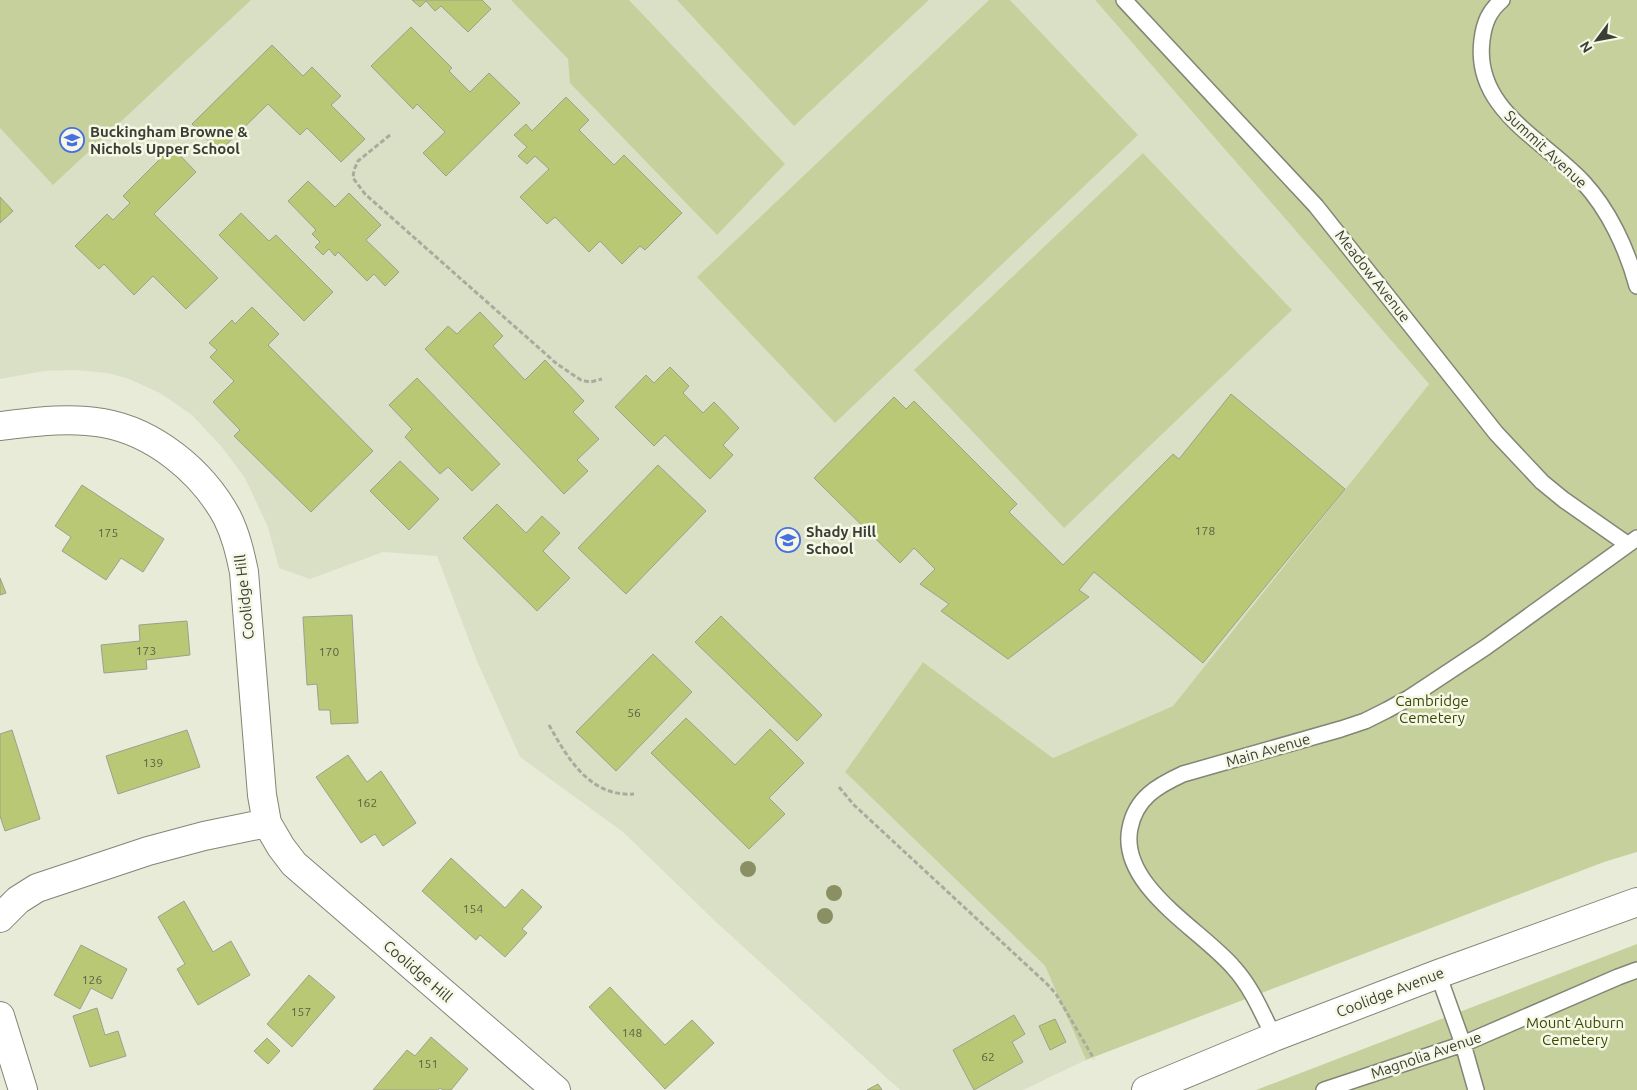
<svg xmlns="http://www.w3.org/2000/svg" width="1637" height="1090" viewBox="0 0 1637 1090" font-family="Ubuntu,sans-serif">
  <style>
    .built { fill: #dae0c6 }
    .green { fill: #c6d09d }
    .building { fill: #b9c874; stroke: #9ca08e }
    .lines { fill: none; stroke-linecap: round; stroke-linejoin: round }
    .service-casing { stroke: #828675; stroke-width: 18 }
    .minor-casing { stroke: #828675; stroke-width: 30 }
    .tertiary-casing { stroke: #828675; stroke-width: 30 }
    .path { stroke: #a8ac9d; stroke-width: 3; stroke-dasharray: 5 2.5; stroke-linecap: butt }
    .service { stroke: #fff; stroke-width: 15 }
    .minor { stroke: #fff; stroke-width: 28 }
    .tertiary { stroke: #fff; stroke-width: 28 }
    .tree { fill: #8a9063 }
    .labels { text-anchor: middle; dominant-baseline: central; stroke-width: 5; stroke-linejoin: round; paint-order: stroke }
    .number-label { font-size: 12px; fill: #5b6046 }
    .poi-label { font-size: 15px; font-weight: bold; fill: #3c3e36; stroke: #f4f8e5; text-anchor: start }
    .street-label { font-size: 15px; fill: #3c3e36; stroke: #f4f8e5 }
    .park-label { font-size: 15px; fill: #3e4604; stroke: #f4f8e5 }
  </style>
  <rect width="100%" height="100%" fill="#e7ebd8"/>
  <path class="built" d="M0,0H1095L1429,384L1173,706L1053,758L923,662L845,772L1045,966L1086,1060L1023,1090H900L715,921L623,832L520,757L477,661L437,556L383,552L310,579L279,568L268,527L245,478L221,446L192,415L160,393L129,379L108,373L75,370L44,371L0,379Z"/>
  <path class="green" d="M0,0H251L53,185L0,128Z
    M511,0H629L785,164L717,235L570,83L568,59Z
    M677,0H929L794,126Z
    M989,0H1010L1138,135L835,423L697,277Z
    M1095,0H1637V852L1604,862L1086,1060L1045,966L845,772L923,662L1053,758L1173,706L1429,384Z
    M1143,153L1292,310L1064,528L914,370Z
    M1637,944V1090H1256Z"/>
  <path class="building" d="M412,0H482L491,9L468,32L441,6L435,11L426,1L420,7Z
    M411,27L452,68L449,71L470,92L489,73L520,103L446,176L423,153L445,132L417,104L413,109L371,66Z
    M272,45L303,76L312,67L341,96L331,105L365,139L341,162L307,128L300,135L268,104L219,152L192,124Z
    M566,97L589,120L579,130L614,165L624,155L682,213L645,250L640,246L622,264L600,241L589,252L555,217L547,224L520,197L549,169L535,156L527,164L518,156L527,147L514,135L526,124L532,131Z
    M172,147L196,172L154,214L218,278L186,309L153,276L134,295L104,264L99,269L75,246L107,214L113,220L130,203L123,196Z
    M308,181L335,207L349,193L381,225L366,240L399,272L385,286L374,274L367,281L338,252L335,256L329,249L323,255L315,247L320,242L312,234L316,230L288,201Z
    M0,197L13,211L0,223Z
    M241,213L269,241L276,235L333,292L304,321L219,235Z
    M252,307L279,334L268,345L373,451L311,512L234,436L240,430L213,402L234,381L210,357L217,350L209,343L232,320L235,324Z
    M480,312L503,336L493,346L525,380L545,360L584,401L573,412L599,439L577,460L588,471L564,494L425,349L448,326L457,334Z
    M670,367L689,386L683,393L703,413L714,402L739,428L723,445L733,455L710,479L665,435L654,446L615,407L646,375L654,383Z
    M417,378L500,464L472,491L448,467L440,474L405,437L412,429L389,405Z
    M1231,394L1345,489L1203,663L1094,572L1079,590L1089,597L1008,659L941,611L949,604L920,584L935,569L914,548L900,563L814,478L894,397L906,409L914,401L1017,504L1009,512L1063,565L1173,454L1179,459Z
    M400,461L439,499L409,530L370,491Z
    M658,465L706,511L626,594L578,548Z
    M82,485L164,539L143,572L121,558L106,580L62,551L71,537L55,526Z
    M497,504L526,533L542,516L560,533L543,551L570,578L537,611L463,538Z
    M0,578L6,593L0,595Z
    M352,615L358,723L331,724L330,710H319L317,684L307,685L303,617Z
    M721,616L822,715L797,741L695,642Z
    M187,621L190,655L146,660L147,669L104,673L101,645L140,641L139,625Z
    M653,654L692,692L616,771L576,732Z
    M686,718L735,765L770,729L804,763L769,798L785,814L749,849L651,753Z
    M12,730L40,819L5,831L0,816V734Z
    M187,730L200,767L118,794L106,756Z
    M348,755L367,782L381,771L416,823L383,846L375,834L361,843L316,777Z
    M451,858L505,908L522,889L542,907L522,929L527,933L505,957L480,935L476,940L422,891Z
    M184,901L213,952L231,941L250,975L198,1005L177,969L185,964L158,917Z
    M81,945L127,969L112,999L91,988L80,1009L54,995Z
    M309,975L335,997L292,1047L267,1024Z
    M610,987L665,1045L692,1020L714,1043L665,1089L589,1007Z
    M97,1008L105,1035L118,1031L126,1056L90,1067L73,1016Z
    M1014,1015L1025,1034L1012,1042L1023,1062L974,1090L953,1050Z
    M1055,1019L1066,1042L1050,1050L1039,1026Z
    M431,1037L468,1069L451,1090H443L440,1088L438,1090H373L407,1050L415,1056Z
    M267,1038L280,1051L268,1064L254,1051Z
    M878,1084L882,1090H867Z"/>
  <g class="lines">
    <defs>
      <path id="service" d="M1124,0L1316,206L1496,433L1542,482L1564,500L1627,544
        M1502,0C1489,11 1484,23 1482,40C1473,109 1543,139 1583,182C1609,210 1627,249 1637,286
        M1438,974L1463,1044L1476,1090
        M1274,1037C1262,1013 1252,988 1234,968C1202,930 1118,886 1130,828C1136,798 1157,786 1183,774L1341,729L1365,721L1387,710L1409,698L1486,647L1637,538
        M1324,1090L1463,1044L1618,977L1637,970"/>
      <path id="minor" d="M0,426C34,422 69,417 103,423C154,432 202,471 227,517C236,535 240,553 244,572L262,795L267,823L281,847L294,864L556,1090
        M0,918L18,900L37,888L148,851L204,836L267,823
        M0,1016L23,1090"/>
      <path id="tertiary" d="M1146,1090L1274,1037L1438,974L1637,902"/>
    </defs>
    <use href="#service" class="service-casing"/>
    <use href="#minor" class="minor-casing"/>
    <use href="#tertiary" class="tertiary-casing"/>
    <path class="path" d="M390,135L358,161L354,170L353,178L365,194L557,364L581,380L590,382L602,379
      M549,725C568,759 590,797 634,794
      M839,787L854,805L1047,984L1056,994L1094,1059"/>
    <use href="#service" class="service"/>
    <use href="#minor" class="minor"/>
    <use href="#tertiary" class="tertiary"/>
  </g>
  <g class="tree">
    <circle cx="748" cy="869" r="8"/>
    <circle cx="834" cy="893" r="8"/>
    <circle cx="825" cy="916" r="8"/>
  </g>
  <defs>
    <symbol id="school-ring" viewBox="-11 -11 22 22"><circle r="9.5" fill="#f4f8e5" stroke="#4a6fe2" stroke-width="1.5"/><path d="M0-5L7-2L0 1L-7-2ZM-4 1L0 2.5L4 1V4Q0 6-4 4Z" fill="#4a6fe2"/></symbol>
  </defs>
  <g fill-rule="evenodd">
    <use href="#school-ring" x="58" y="126" width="28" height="28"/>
    <use href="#school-ring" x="774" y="526" width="28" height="28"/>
  </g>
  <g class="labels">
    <g class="number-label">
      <text x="1205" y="530">178</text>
      <text x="108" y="532">175</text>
      <text x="146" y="650">173</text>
      <text x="329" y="651">170</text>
      <text x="634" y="712">56</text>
      <text x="153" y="762">139</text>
      <text x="367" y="802">162</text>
      <text x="473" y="908">154</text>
      <text x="92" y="979">126</text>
      <text x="301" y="1011">157</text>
      <text x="632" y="1032">148</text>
      <text x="988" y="1056">62</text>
      <text x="428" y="1063">151</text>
    </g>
    <g class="poi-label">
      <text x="90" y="131">Buckingham Browne &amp;<tspan x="90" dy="17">Nichols Upper School</tspan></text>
      <text x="806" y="531">Shady Hill<tspan x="806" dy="17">School</tspan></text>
    </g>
    <g class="street-label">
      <text transform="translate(1546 149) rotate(43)">Summit Avenue</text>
      <text transform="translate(1373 276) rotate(52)">Meadow Avenue</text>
      <text transform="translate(244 597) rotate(-96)">Coolidge Hill</text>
      <text transform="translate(1268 750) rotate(-16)">Main Avenue</text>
      <text transform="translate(418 971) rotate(41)">Coolidge Hill</text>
      <text transform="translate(1390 992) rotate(-21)">Coolidge Avenue</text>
      <text transform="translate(1426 1055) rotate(-19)">Magnolia Avenue</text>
    </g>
    <g class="park-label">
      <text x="1432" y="700">Cambridge<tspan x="1432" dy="17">Cemetery</tspan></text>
      <text x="1575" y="1022">Mount Auburn<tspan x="1575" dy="17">Cemetery</tspan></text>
    </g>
  </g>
  <g transform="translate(1597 40) rotate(238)" stroke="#f4f8e5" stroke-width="4" paint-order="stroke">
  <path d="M0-4L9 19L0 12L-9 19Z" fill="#3c3e36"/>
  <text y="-8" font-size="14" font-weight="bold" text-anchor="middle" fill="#3c3e36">N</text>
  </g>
</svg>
